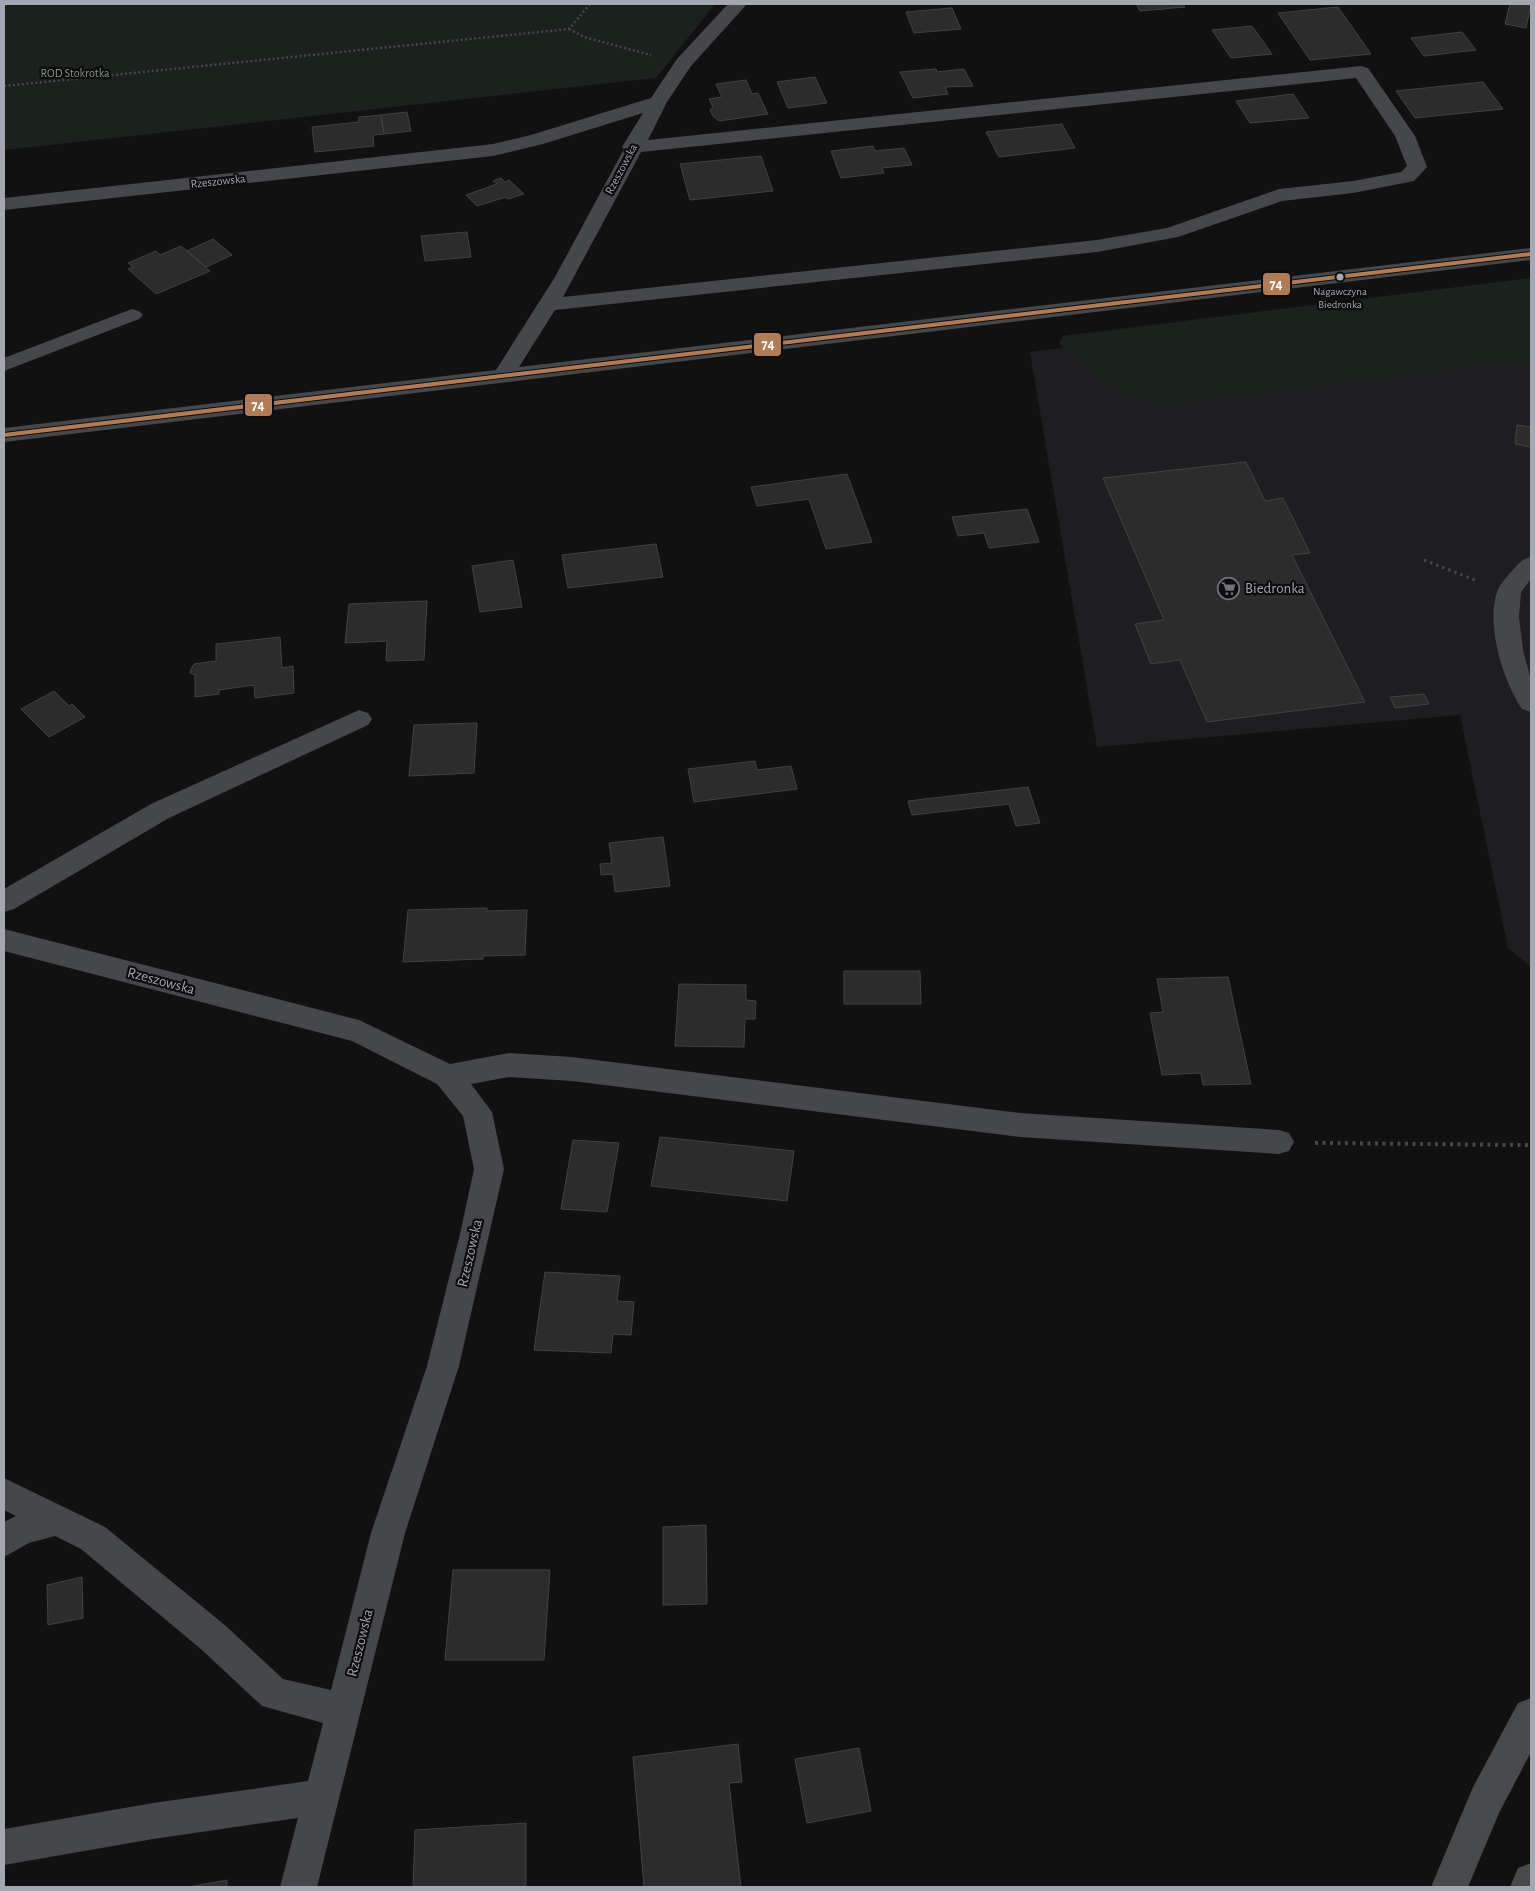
<svg xmlns="http://www.w3.org/2000/svg" width="1535" height="1891" viewBox="0 0 1535 1891" font-family="'Alegreya Sans',sans-serif">
  <style>
    .built { fill: #1e1e20 }
    .green { fill: #1b211c }
    .building { fill: #2c2c2d; stroke: #414245 }
    .lines { fill: none; stroke-linecap: round; stroke-linejoin: round }
    .path-far2 { stroke: #47484b; stroke-width: 2.5; stroke-dasharray: 2 2.5; stroke-linecap: butt }
    .path-far1 { stroke: #47484b; stroke-width: 3; stroke-dasharray: 2.5 4; stroke-linecap: butt }
    .path { stroke: #47484b; stroke-width: 4; stroke-dasharray: 3 4.5; stroke-linecap: butt }
    .minor { fill: #45474a; fill-rule: evenodd }
    .major { fill: #48494b; fill-rule: evenodd }
    .bus-1-casing { stroke: #0c0c0d; stroke-width: 6 }
    .bus-1 { stroke: #b07c57; stroke-width: 4 }
    .bus-dot { fill: #a3a7b1; stroke: #0c0c0d; stroke-width: 2 }
    .labels { text-anchor: middle; dominant-baseline: central; stroke-width: 4.5; stroke-linejoin: round; paint-order: stroke }
    .far-bus-label { font-size: 11px; fill: #a3a7b1; stroke: #0c0c0d }
    .far-park-label { font-size: 12px; fill: #7c9a7e; stroke: #0c0c0d }
    .far-street-label { font-size: 12px; fill: #a3a7b1; stroke: #0c0c0d }
    .poi-label { font-size: 15px; fill: #a3a7b1; stroke: #0c0c0d; text-anchor: start }
    .street-label { font-size: 15px; fill: #a3a7b1; stroke: #0c0c0d }
    .line-badge { stroke: #0c0c0d; stroke-width: 2 }
    .badge-label { font-size: 14px; text-anchor: middle; font-weight: bold; fill: #fff }
  </style>
  <rect width="100%" height="100%" fill="#111112"/>
  <path class="built" d="M1531,288V967L1508,948L1460,715L1097,747L1030,352Z"/>
  <path class="green" d="M4,4H715L656,78L4,150Z
    M1531,278V366L1516,362L1171,405C1113,399 1101,380 1059,344L1063,336Z"/>
  <path class="building" d="M1136,4H1183L1185,7L1140,11Z
    M1510,4H1531L1526,28L1505,24Z
    M1338,7L1371,54L1310,60L1278,13Z
    M952,8L961,29L914,33L906,12Z
    M1252,26L1272,54L1231,58L1212,30Z
    M1462,32L1476,50L1424,56L1411,38Z
    M936,69L937,72L964,69L973,86L945,87L948,94L913,98L900,72Z
    M815,77L827,103L788,108L777,82Z
    M746,80L752,94L758,93L768,114L719,121L713,116L710,110L713,107L709,99L722,97L716,84Z
    M1483,82L1503,109L1415,118L1396,91Z
    M1293,94L1309,118L1250,123L1236,101Z
    M407,112L411,131L384,134L381,115Z
    M381,115L384,134L373,135L374,146L315,152L312,127L359,122V117Z
    M1062,124L1075,148L999,157L986,132Z
    M873,146L875,151L904,148L912,165L882,168L884,173L841,178L831,151Z
    M761,156L773,191L690,200L680,164Z
    M501,178L505,182L509,180L524,194L508,199L506,197L477,206L466,195L497,184L493,181Z
    M467,232L471,257L425,261L421,236Z
    M213,239L232,255L206,267L187,251Z
    M181,246L210,271L156,294L128,269L133,267L128,263L156,251L160,255Z
    M1517,425L1531,427V447L1515,444Z
    M1246,462L1265,501L1283,498L1310,553L1292,555L1365,702L1207,722L1180,660L1151,664L1135,624L1164,620L1103,478Z
    M847,474L872,542L826,549L809,499L757,506L751,487Z
    M1027,509L1039,542L989,548L984,533L958,536L952,517Z
    M656,544L663,577L568,588L562,555Z
    M513,560L522,607L480,612L472,566Z
    M427,601L424,660L386,661L387,641L345,643L349,604Z
    M280,637L282,668L293,666L294,693L255,698L254,685L219,690V694L195,697V675L190,673L191,669L194,664L216,661V644Z
    M54,691L69,706L72,704L85,717L49,737L21,709Z
    M1424,694L1429,704L1395,708L1390,697Z
    M477,723L474,773L409,776L414,725Z
    M755,761L757,770L791,766L797,789L694,802L688,769Z
    M1028,787L1040,823L1016,826L1009,804L912,815L908,801Z
    M663,837L670,886L615,892L613,874L601,875L600,864L612,863L609,843Z
    M487,908V911L527,910L525,955L483,956V959L403,962L408,910Z
    M844,971H920L921,1004H844Z
    M1228,977L1251,1084L1203,1085L1201,1073L1162,1075L1150,1013L1163,1012L1157,979Z
    M679,984L746,985V1000L756,1001L755,1019H745L744,1047L675,1046Z
    M660,1137L794,1151L787,1201L651,1186Z
    M573,1140L619,1143L607,1212L561,1209Z
    M545,1272L620,1276L617,1301L634,1302L631,1335L613,1334L611,1353L534,1350Z
    M706,1525L707,1604L663,1605V1527Z
    M453,1570H550L544,1660H445Z
    M82,1577L83,1618L48,1625L47,1585Z
    M738,1744L742,1782L729,1783L741,1887H639H644L633,1757Z
    M859,1748L871,1811L807,1823L795,1759Z
    M526,1823V1887H413L415,1830Z
    M227,1880V1887H189Z"/>
  <g class="lines">
    <path class="path-far2" d="M569,29L584,37L651,55
      M4,86L569,29L590,4"/>
    <path class="path-far1" d="M1424,560L1475,580"/>
    <path class="path" d="M1315,1143L1531,1145"/>
    <path class="minor" d="M728,4H747L691,66L667,102L648,140L1361,66L1368,68L1415,136L1427,167L1414,181L1353,193L1282,201L1178,237L1097,252L555,310L519,367L1531,248V260L4,442V428L496,370L555,277L624,149L622,147L643,113L543,144L493,156L4,210V198L493,144L531,135L651,98L677,59ZM1356,78L1395,136L1407,166L1401,172L1353,181L1279,189L1167,228L1097,240L563,297L641,152Z
      M132,309L139,311L143,315L139,319L4,371V358Z
      M1531,557V579L1521,592L1519,617L1523,650L1531,680V712L1522,709C1503,681 1486,626 1497,592C1500,584 1507,576 1513,570C1519,563 1522,559 1531,557Z
      M359,710L368,713L372,719L368,725L169,818L14,909L4,912V889L151,804Z
      M4,929L359,1020L450,1064L509,1053L572,1057L1020,1113L1279,1130L1289,1133L1294,1142L1289,1151L1279,1154L1020,1137L572,1081L509,1077L471,1084L492,1112L504,1169L459,1366L405,1533L317,1887H280L298,1818L153,1839L4,1865V1829L153,1803L308,1781L323,1723L262,1706L202,1650L81,1549L55,1536L29,1543L4,1557V1522L16,1516L4,1510V1478L105,1527L226,1626L283,1679L331,1690L371,1533L427,1366L460,1234L474,1169L463,1116L437,1084L352,1041L4,951Z"/>
    <path class="major" d="M1531,1698V1752L1499,1813L1468,1887H1431L1473,1787L1518,1703Z
      M1531,1863V1887H1510L1518,1868Z"/>
    <defs>
      <path id="bus-1" d="M4,435L1531,254"/>
    </defs>
    <use href="#bus-1" class="bus-1-casing"/>
    <use href="#bus-1" class="bus-1"/>
  </g>
  <defs>
    <symbol id="supermarket-ring" viewBox="-11 -11 22 22"><circle r="9.5" fill="#0c0c0d" stroke="#707279" stroke-width="1.5"/><path d="M-6-5.5h2.5l.6 2H6L4.5 2H-2.5L-4.4-4H-6ZM-1.5 3.2a1.3 1.3 0 1 0 .1 0ZM3 3.2a1.3 1.3 0 1 0 .1 0Z" fill="#707279"/></symbol>
  </defs>
  <g fill-rule="evenodd">
    <use href="#supermarket-ring" x="1216" y="576" width="25" height="25"/>
  </g>
  <circle class="bus-dot" cx="1340" cy="277" r="4.5"/>
  <g class="labels">
    <g class="far-bus-label">
      <text x="1340" y="291">Nagawczyna<tspan x="1340" dy="13">Biedronka</tspan></text>
    </g>
    <g class="far-park-label">
      <text x="75" y="73">ROD Stokrotka</text>
    </g>
    <g class="far-street-label">
      <text transform="translate(621 169) rotate(-62)">Rzeszowska</text>
      <text transform="translate(218 181) rotate(-6)">Rzeszowska</text>
    </g>
    <g class="poi-label">
      <text x="1245" y="588">Biedronka</text>
    </g>
    <g class="street-label">
      <text transform="translate(161 981) rotate(15)">Rzeszowska</text>
      <text transform="translate(470 1253) rotate(-77)">Rzeszowska</text>
      <text transform="translate(360 1643) rotate(-76)">Rzeszowska</text>
    </g>
  </g>
  <g class="line-badge">
    <rect x="1262" y="272" width="29" height="24" rx="5" fill="#b07c57"/>
    <rect x="753" y="332" width="29" height="25" rx="5" fill="#b07c57"/>
    <rect x="244" y="393" width="29" height="24" rx="5" fill="#b07c57"/>
  </g>
  <g class="badge-label">
    <text x="1276" y="289">74</text>
    <text x="768" y="349">74</text>
    <text x="258" y="410">74</text>
  </g>
  <rect width="1535" height="1891" fill="none" stroke="#a3a7b1" stroke-width="10"/>
</svg>
